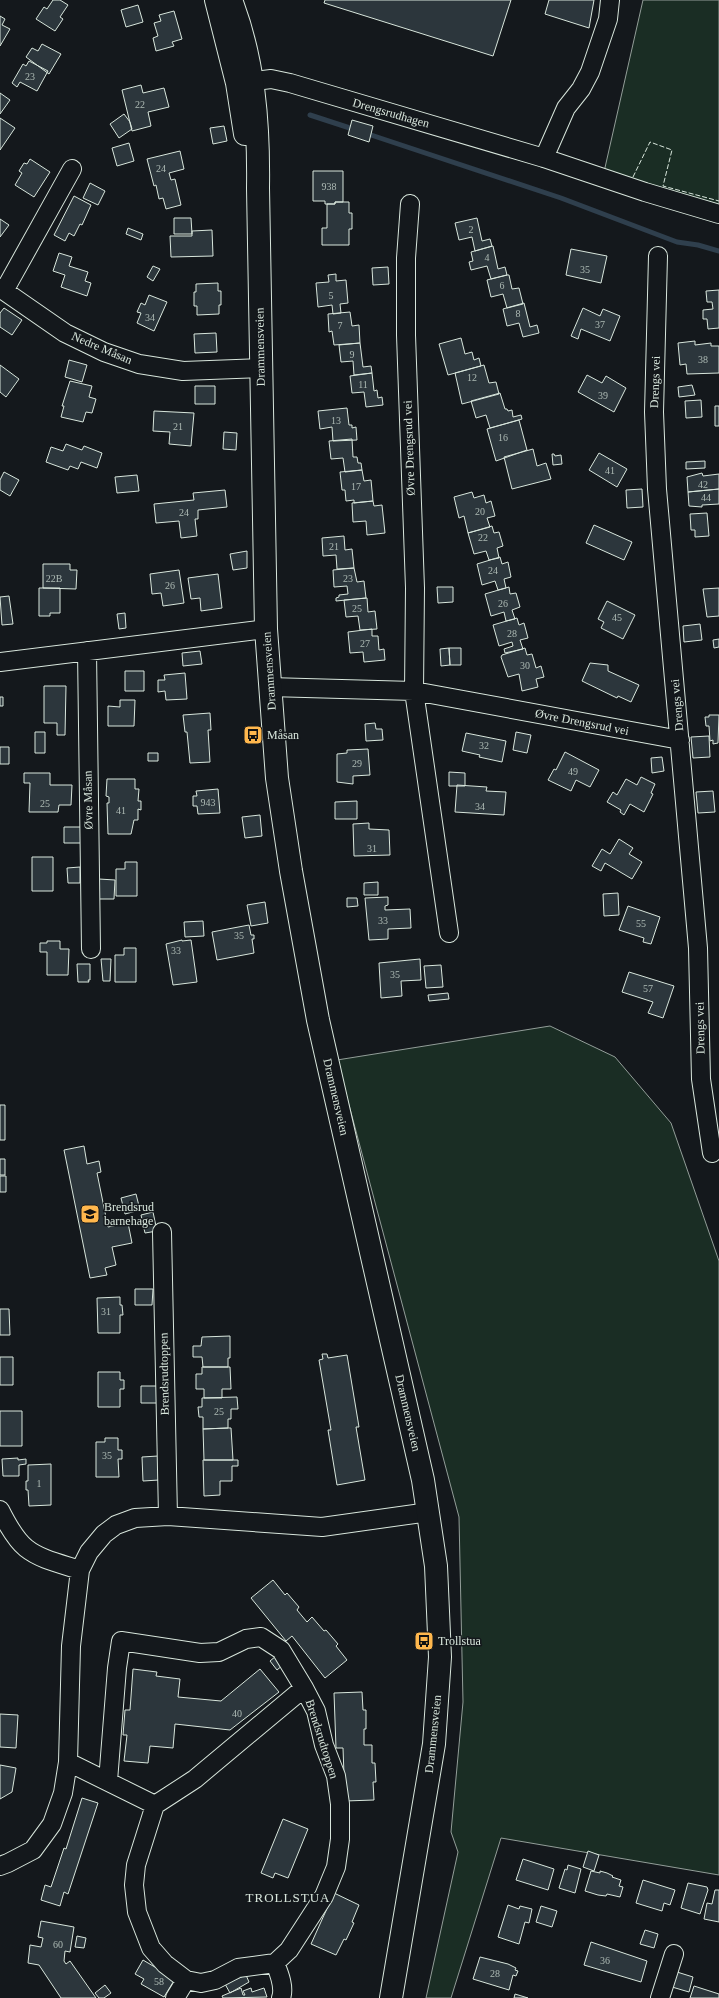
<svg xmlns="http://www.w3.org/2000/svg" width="719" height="1998" viewBox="0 0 719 1998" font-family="Georgia,serif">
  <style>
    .green { fill: #1a2d24; stroke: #939e99 }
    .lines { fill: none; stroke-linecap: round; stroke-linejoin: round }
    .stream { stroke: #2f3f4d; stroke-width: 5 }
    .building { fill: #2c363c; stroke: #d8e6dc }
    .minor-casing { stroke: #d8e6dc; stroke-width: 20 }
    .major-casing { stroke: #d8e6dc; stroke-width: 24 }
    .minor { stroke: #14181c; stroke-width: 18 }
    .major { stroke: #14181c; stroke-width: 22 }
    .fence { stroke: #d8e6dc; stroke-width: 1; stroke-dasharray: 5 2; stroke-linecap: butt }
    .labels { text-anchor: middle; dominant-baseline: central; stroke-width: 3; stroke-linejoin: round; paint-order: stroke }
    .number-label { font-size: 10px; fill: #adbab4 }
    .street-label { font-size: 12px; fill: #d8e6dc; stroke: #14181c }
    .poi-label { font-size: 12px; fill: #d8e6dc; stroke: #14181c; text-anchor: start }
    .neighbourhood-label { font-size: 13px; letter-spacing: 1px; fill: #d8e6dc; stroke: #14181c }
  </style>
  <rect width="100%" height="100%" fill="#14181c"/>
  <path class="green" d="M643,0H719V209L604,172Z
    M550,1026L615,1057L671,1123L719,1261V1875L501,1838L451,1998H426L458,1852L451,1832L463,1702L459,1517L337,1060Z"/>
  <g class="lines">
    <path class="stream" d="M310,115L356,130
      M365,133L561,198L677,242L698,245L719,251"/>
  </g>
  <path class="building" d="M53,0H60L68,5L60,17L63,19L55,31L36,19L44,7L47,9Z
    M325,0H511L493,56L324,3Z
    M549,0H594L589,28L545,14Z
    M138,5L143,22L126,27L121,10Z
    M174,11L182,39L172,42L174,46L156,51L153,38L158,36L154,23L161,21L159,15Z
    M0,16L5,19L2,25L10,29L0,46Z
    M42,44L61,54L49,74L26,57L32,48L38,51Z
    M29,61L48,71L37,91L20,82L17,87L12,83L23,64L26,66Z
    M141,85L143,93L164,88L169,107L148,112L151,126L132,131L122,90Z
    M0,93L10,100L0,114Z
    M124,114L130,122L132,129L119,138L110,124Z
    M0,118L15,128L0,150Z
    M352,120L373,126L369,142L348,135Z
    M224,126L227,141L213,144L210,128Z
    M129,143L134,161L117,166L112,148Z
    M180,151L184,169L169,173L171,180L175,179L181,205L166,209L163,198L159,199L156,185L154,186L147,159Z
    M30,159L50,172L34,197L15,185L22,173L19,171L24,163L27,164Z
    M313,171H343V202H335V204H325V201H313Z
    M90,183L105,191L98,205L83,198Z
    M74,196L91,205L82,225L80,224L74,236L69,233L65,241L54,235Z
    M335,202H349V213H352V229H349V245H322V228H327V204H335Z
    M174,218H191L192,234H174Z
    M477,218L482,241L490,239L492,246L475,251L472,237L459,240L455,223Z
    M0,219L9,225L0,237Z
    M128,228L143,234L141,240L126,234Z
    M212,230L213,256L171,257L170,236H192V231Z
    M493,246L498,269L505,267L507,275L491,279L487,266L471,270L469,262L473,261L471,252Z
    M571,249L607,256L601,283L566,275Z
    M59,253L72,257L69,266L88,272L85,281L91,283L87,296L61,287L65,275L53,271Z
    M153,266L160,269L153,281L147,277Z
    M388,267L389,284L373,285L372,268Z
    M336,274V281L346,280L348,303L340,304L341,313L333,314L332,305L318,307L316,283L329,282L328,275Z
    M507,275H509L512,289L519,288L523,304L507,308L503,294L491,297L487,280Z
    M218,283V291H221V305H219V314L197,315V306H194V292H196V284Z
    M719,290V328L708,329L707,319H703V310L713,309L712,302H707L706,291Z
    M149,295L167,302L154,331L137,323L141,313L137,312L141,303L145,305Z
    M524,303L530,327L537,325L539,333L523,337L519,323L507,326L503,309Z
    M4,308L22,320L12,335L0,327V313Z
    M583,308L600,316L603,309L620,316L610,341L581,329L578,339L571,336Z
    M350,312L352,326L359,325L360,343L334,345L332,331L329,332L328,314Z
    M216,333L217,352L195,353L194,334Z
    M461,338L465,354L472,352L474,360L479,358L481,366L448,375L439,344Z
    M695,341V345L711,343V346H719V373L687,374L686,364L680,365L678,343Z
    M360,343L363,367L371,366L372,373L354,375L353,361L341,362L339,345Z
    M69,360L87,365L82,382L65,377Z
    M0,365L19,379L6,397L0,392Z
    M484,365L489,383L496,382L499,394L462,404L455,373Z
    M372,373L374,391L377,390L378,398L382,397L383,405L366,407L364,392L352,393L350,376Z
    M587,375L602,383L606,376L626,388L614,412L578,392Z
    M70,381L92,386L89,397L96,399L92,413L86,412L83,422L61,417L64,406H62Z
    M692,385L695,395L679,397L678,387Z
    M195,386H215V404H195Z
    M500,393L505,409H507L508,411L512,410L513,417L521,415L522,419L490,428L486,415L476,418L471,401Z
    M701,400L702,417L686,418L685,401Z
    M715,406H719V426H715Z
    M347,408L349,425H352V428L356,427L357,440L333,441L332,427L320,429L318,411Z
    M154,411L194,413L191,446L169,444L170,432L153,431Z
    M519,420L527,450L496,461L487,429Z
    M224,432L237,433L236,450L223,449Z
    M352,439L353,457H357L358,463H361L362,470L345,472L343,458L331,459L329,441Z
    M66,444L82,450L84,446L102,453L97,468L81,462L78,469L70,466L68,470L46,462L51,447L63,451Z
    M533,449L537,466L546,463L551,479L512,489L504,457Z
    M599,453L627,469L617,487L589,470Z
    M552,454H554L555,456L561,455L562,464L553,465Z
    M705,461V468L686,469V462Z
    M362,470L364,481L371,480L373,501L354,503V500L346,501L345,490H342L340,472Z
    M4,472L19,480L10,496L0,490V480Z
    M702,473L703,476L719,474V489L688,492L687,477Z
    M137,475L139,491L117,493L115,477Z
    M642,489L643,507L627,508L626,490Z
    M719,489V504L702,505V507L689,506L688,492Z
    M225,490L227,507L198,510V519H195L197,536L181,538L179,521L156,523L154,504L194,500L193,493Z
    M472,492L474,498L484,495L486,503L491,501L495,516L487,518L490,527L468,533L464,516L459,518L454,497Z
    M373,501L374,506L382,505L385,533L367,535L366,521L353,522L352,503Z
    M707,513L709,536L695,537V530H691L690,514Z
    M594,525L632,542L624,560L586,543Z
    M492,526L494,533L499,532L503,546L497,548L499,558L489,560L486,551L474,554L468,533Z
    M344,536L345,550L352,549L354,568L337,569L336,555L323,556L322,538Z
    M247,551V568L233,570L230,554Z
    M500,557L502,564L508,562L511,577L504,579L506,588L498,590L495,581L482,585L477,564Z
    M43,564H70V570H77L76,589L43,588Z
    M354,568L357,582L364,581L366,598L336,601V598L339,597V595L348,594L347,586L334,587L333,570Z
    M179,570L184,603L163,606L161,593L152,594L150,574Z
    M218,574L222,608L201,611L200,598L191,599L188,578Z
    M437,587H453V602L438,603Z
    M509,587L510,594L516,593L520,607L512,610L515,619L506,621L504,612L491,616L485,594Z
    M39,588H60V613H50V616H39Z
    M719,588V616L707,617L703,589Z
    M9,596L13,624L2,625L0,597Z
    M367,598L368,612L375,611L377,629L360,630L358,616L346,617L344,600Z
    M607,601L635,615L623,639L601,628L604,622L598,619Z
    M125,613L126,628L119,629L117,614Z
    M517,618L519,625L524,623L528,638L520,640L523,649L505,653L504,649L513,646L512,642L499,646L493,625Z
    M700,624L702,640L684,642L683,626Z
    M372,629V636H378L379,650L384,649L385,660L364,662L363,652L350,653L348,632Z
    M719,639V647L714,648L713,640Z
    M449,648L450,665L441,666L440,649Z
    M449,648H461V665H450Z
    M525,648L527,655L532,654L536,668L541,666L544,677L536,679L538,687L522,691L519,674L508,677L501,657L502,655Z
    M200,651L202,664L183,666L182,653Z
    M590,663L608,665V671L639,685L631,702L618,696L617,698L582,681Z
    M125,671H144V691H125Z
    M185,673L187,699L166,700L165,691L158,692V680H165L164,675Z
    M44,686H66L65,735H57V723H44Z
    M0,697H3V706H0Z
    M120,700H135L134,726H108V706L120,707Z
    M210,713L211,730H208L210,762L190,763L187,732H185L183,715Z
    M709,715H719L718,743L713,744V740L710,741L709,726H706L705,717H709Z
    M375,723L376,729H382L383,740L366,741L365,724Z
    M35,732H45V753H35Z
    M516,732L531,735L527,753L513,750Z
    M466,733L506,741L502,762L479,757L480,755L462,751Z
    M709,736L710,757L693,758L691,737Z
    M0,747H9V764H0Z
    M368,749L370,775L353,776V784L337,782V754L347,753V750Z
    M565,752L599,770L590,787L576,780L571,791L548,780L554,769L556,770Z
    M148,753H158V761H148Z
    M662,757L664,771L652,773L651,758Z
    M449,772L465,773V786H449Z
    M24,773H50V785H72L71,805H59L58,812H29L30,783H24Z
    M641,777L655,784L651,793L653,794L644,812L630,804L624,815L620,812L621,810L607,802L613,792L617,795L626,779L637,785Z
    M107,779H135V789H139L138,801H141V810L138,809V820H134L131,834H108L107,803H109V797L106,796Z
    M457,785L487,787L486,791L506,792L504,815L455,812Z
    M218,789L220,813L198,814L197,806H193V796H197L196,791Z
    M713,791L715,812L698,813L696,792Z
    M357,801V819H335V802Z
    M260,815L262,836L245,838L242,817Z
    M369,823V829L389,830L390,855L354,856L353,824Z
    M64,827H81V843H64Z
    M619,839L633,848L629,854L642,862L632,879L605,863L601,871L592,866L602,849L610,854Z
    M32,857H53V891H32Z
    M125,862H137V896H116V869H125Z
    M80,867V883H68L67,868Z
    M99,879L115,880L114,899H98Z
    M378,882V895H364V883Z
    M618,893L619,915L604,916L603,894Z
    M388,897V905L385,906V910L410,909L411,928L388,929V939L369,940L365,898Z
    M347,898H357L358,906L347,907Z
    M265,902L268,923L251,926L247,905Z
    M628,906L660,917L651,944L643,942L644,938L619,930Z
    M203,921L204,936L185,937L184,922Z
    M249,925L251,935H254V939H252L254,953L217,960L212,932Z
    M182,940V941L191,940L197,982L173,985L166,944Z
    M47,941H60V949H69L68,975H47V952H40V943H47Z
    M124,948H136V982H115V955H124Z
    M101,959H111L110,981H103Z
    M420,959L421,980L401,981L402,996L381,998L379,963Z
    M77,964H90V980H88L89,982H78Z
    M441,965L443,987L426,988L424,966Z
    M629,972L674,986L663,1018L648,1013L653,1002L622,992Z
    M448,993L449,999L429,1001L428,995Z
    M0,1105H5V1140H0Z
    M84,1146L87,1164L99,1161L101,1172L97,1173L108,1227L128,1223L132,1243L112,1247L116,1265L105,1268L107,1275L90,1278L64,1150Z
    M0,1159H5V1175H0Z
    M0,1176H6V1192H0Z
    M136,1194L140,1210L125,1214L121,1198Z
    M153,1212L157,1231L145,1233L141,1215Z
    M135,1289H153L152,1305H135Z
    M120,1297V1305H122L123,1315H120V1333H98L97,1298Z
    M0,1309H9L10,1335H0Z
    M230,1336V1358H228V1367H203L202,1357H193V1346H201L202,1337Z
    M322,1354H327L328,1358L347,1355L359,1427H356L365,1480L337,1485L328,1430H331L319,1360L323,1359Z
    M0,1357H13V1385H0Z
    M202,1367H230L231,1389H222V1398H204V1389H196V1374H202Z
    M98,1372H120V1380H124V1389H120V1407H98Z
    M141,1386H157V1403H141Z
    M237,1397L238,1409H231V1419H228V1428L203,1429V1417H199L198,1407H202V1398Z
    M0,1411H22V1446H0Z
    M228,1428H231L233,1460H204L203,1429Z
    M105,1438H118V1450H122V1459H118L119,1477H96V1442H105Z
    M158,1456L159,1480L143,1481L142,1457Z
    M18,1458V1460L26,1459V1464L19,1465V1476H3L2,1459Z
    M203,1460H238V1466H232V1481H220V1495L204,1496Z
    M51,1464V1505L29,1506L28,1490H26V1481H28V1465Z
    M273,1580L285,1595L287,1593L299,1607L297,1610L307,1622L312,1617L324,1631L326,1630L338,1644L336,1646L347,1660L325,1678L292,1636L286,1641L251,1598Z
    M276,1656L283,1665L277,1670L270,1661Z
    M133,1669L157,1672L156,1676L180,1679L178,1697L221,1701L260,1669L279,1692L230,1730L175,1724L173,1748L150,1746L148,1763L124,1761L127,1735H123L125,1710H130Z
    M362,1692L363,1710H366V1729H364V1745H372V1763H375L376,1782H373L374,1800L345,1801L343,1748H336L334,1693Z
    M0,1714L18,1715L16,1748L0,1747Z
    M0,1765L16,1768L12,1792L0,1799Z
    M82,1798L98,1803L68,1894L64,1892L60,1906L41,1900L45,1885L51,1887L64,1848L66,1849Z
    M283,1819L308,1829L288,1878L275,1873L273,1878L261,1873Z
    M588,1851L599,1855L594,1871L583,1867Z
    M523,1859L554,1869L548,1890L516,1880Z
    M568,1865L581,1869L575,1893L559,1888L565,1869L567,1870Z
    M591,1871L600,1873V1871L607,1873L613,1876L612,1877L621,1880L619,1886L623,1887L620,1897L607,1894L606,1896L598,1895L585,1891Z
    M643,1880L675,1890L670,1905L664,1903L662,1911L636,1903Z
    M688,1883L707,1887L708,1890L700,1914L681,1908Z
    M715,1890H719V1922L704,1919L707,1903L712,1904Z
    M334,1893L359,1905L352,1922L354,1923L346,1940L344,1939L336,1955L311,1944Z
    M508,1905L519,1909L520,1906L532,1909L529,1923L525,1922L519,1944L498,1937Z
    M541,1906L557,1911L552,1927L536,1922Z
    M41,1921L74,1927L70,1952L65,1951L64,1961L66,1964L70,1961L96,1998H61L39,1965L28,1963L30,1945L41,1947L43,1938L38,1937Z
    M645,1930L658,1934L654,1948L640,1944Z
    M77,1936L86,1938L84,1948L75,1947Z
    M591,1942L647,1961L641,1982L584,1965Z
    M480,1957L508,1964L516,1968L515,1970L518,1971L516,1976L513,1975L509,1990L473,1979Z
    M143,1960L175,1979L164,1997L141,1984L144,1979L135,1974Z
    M677,1972L693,1977L689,1992L672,1987Z
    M246,1975L249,1982L230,1993L225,1984Z
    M105,1985L111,1993L104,1998H99L95,1993Z
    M694,1986L719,1994V1998H690Z
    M241,1988L243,1995H245L243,1991L251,1988L252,1992L264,1988L267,1997L223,1998L222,1996Z
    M515,1994L528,1998H514Z"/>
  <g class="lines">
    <defs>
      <path id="minor" d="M238,83L271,79L290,83L544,158L645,192L719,214
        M544,158L566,108L581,89L590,72L608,19L610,0
        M410,204L406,258V335L415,588L414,691L449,933
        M658,256L654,412L657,489L698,948L701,1079L712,1153
        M0,288L65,333L104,352L139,364L183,371L260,368
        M4,291L72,169
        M87,651L91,949
        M0,662L266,629
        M269,687L414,691L680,740
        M162,1232L168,1516
        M0,1510C6,1522 15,1539 26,1548C41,1560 62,1564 80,1570
        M68,1762L155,1805L195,1779L304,1688L316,1711L324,1745L336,1776L340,1804V1839L336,1867L324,1896L289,1950L275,1963L238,1968L215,1980L201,1983L186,1980L165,1964L151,1948L137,1912L134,1885L136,1865L155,1805
        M108,1781L117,1668L121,1641L200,1653L219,1652L246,1639L261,1637L281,1650L304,1688
        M0,1866L8,1863L33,1850L52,1824L63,1793L68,1762L71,1646L80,1570L89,1552L104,1534L116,1525L135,1518L168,1516L322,1527L429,1512
        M275,1963C279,1973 285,1987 281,1998
        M175,1998L186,1980
        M660,1998L674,1954"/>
      <path id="major" d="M216,0L237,83L245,134
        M231,0C254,60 259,123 258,188L266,629L277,778L291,871L318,1020L423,1480L436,1566L440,1657L434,1744L391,1998"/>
    </defs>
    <use href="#minor" class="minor-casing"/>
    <use href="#major" class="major-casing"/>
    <use href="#minor" class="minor"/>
    <use href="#major" class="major"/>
    <path class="fence" d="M633,177L650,142L672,150L663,186L719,201"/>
  </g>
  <defs>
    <symbol id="bus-square" viewBox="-11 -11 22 22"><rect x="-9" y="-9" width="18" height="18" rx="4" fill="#ffb74d" stroke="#14181c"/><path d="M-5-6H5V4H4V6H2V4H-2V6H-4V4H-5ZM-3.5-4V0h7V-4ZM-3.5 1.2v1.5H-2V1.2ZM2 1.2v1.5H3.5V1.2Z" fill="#111"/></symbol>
    <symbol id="school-square" viewBox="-11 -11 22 22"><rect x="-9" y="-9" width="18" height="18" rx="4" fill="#ffb74d" stroke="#14181c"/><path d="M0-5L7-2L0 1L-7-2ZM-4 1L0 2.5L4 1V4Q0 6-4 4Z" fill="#111"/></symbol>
  </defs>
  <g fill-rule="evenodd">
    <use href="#bus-square" x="242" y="724" width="22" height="22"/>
    <use href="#school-square" x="79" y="1203" width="22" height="22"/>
    <use href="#bus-square" x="413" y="1630" width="22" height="22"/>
  </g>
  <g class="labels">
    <g class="number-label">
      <text x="30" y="76">23</text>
      <text x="140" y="104">22</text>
      <text x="161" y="168">24</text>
      <text x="329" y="186">938</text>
      <text x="471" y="229">2</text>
      <text x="487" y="257">4</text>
      <text x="585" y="269">35</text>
      <text x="502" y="285">6</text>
      <text x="331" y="295">5</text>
      <text x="518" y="313">8</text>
      <text x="150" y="317">34</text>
      <text x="600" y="324">37</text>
      <text x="340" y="325">7</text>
      <text x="352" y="354">9</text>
      <text x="703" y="359">38</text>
      <text x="472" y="377">12</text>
      <text x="363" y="384">11</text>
      <text x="603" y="395">39</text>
      <text x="336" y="420">13</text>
      <text x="178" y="426">21</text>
      <text x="503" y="437">16</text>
      <text x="610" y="470">41</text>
      <text x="703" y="484">42</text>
      <text x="356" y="486">17</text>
      <text x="706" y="497">44</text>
      <text x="480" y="511">20</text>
      <text x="184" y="512">24</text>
      <text x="483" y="537">22</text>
      <text x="334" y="546">21</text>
      <text x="493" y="570">24</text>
      <text x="54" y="578">22B</text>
      <text x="348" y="578">23</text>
      <text x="170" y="585">26</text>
      <text x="503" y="603">26</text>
      <text x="357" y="608">25</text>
      <text x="617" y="617">45</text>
      <text x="512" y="633">28</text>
      <text x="365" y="643">27</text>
      <text x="525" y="665">30</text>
      <text x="484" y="745">32</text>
      <text x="357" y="763">29</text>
      <text x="573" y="771">49</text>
      <text x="208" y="802">943</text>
      <text x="45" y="803">25</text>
      <text x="480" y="806">34</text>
      <text x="121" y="810">41</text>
      <text x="372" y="848">31</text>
      <text x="383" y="920">33</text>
      <text x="641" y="923">55</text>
      <text x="239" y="935">35</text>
      <text x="176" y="950">33</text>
      <text x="395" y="974">35</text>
      <text x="648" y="988">57</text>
      <text x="106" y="1311">31</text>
      <text x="219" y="1411">25</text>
      <text x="107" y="1455">35</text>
      <text x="39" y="1483">1</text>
      <text x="237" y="1713">40</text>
      <text x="58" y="1944">60</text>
      <text x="605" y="1960">36</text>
      <text x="495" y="1973">28</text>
      <text x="159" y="1981">58</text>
    </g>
    <g class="street-label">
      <text transform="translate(391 113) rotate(16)">Drengsrudhagen</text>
      <text transform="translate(260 347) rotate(-91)">Drammensveien</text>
      <text transform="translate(102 348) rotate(23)">Nedre Måsan</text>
      <text transform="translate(655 382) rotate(-88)">Drengs vei</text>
      <text transform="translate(409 448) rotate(-92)">Øvre Drengsrud vei</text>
      <text transform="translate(269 671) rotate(-94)">Drammensveien</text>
      <text transform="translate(677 705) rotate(-95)">Drengs vei</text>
      <text transform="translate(582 722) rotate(11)">Øvre Drengsrud vei</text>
      <text transform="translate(88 800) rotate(-91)">Øvre Måsan</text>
      <text transform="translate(700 1028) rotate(-91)">Drengs vei</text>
      <text transform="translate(336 1097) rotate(77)">Drammensveien</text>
      <text transform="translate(164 1374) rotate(-91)">Brendsrudtoppen</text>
      <text transform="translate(408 1413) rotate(77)">Drammensveien</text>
      <text transform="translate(433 1734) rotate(-84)">Drammensveien</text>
      <text transform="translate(322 1739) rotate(72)">Brendsrudtoppen</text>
    </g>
    <g class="poi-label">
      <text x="267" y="735">Måsan</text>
      <text x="104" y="1207">Brendsrud<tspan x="104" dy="14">barnehage</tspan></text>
      <text x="438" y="1641">Trollstua</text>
    </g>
    <g class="neighbourhood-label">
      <text x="288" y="1897">TROLLSTUA</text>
    </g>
  </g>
</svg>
